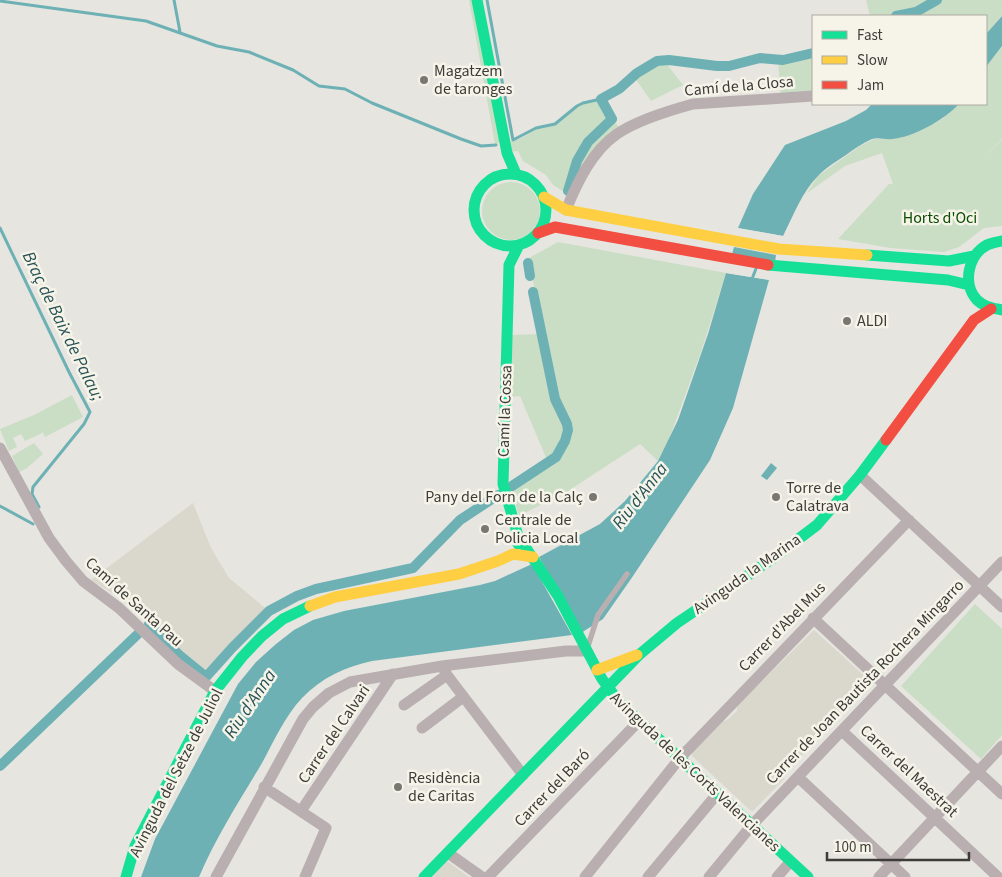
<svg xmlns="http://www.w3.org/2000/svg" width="1002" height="877" viewBox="0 0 1002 877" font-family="'Source Sans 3',sans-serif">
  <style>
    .built { fill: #dad8cc }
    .green { fill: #cadec5 }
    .water { fill: #6db1b5 }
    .pier { fill: #e6e5df }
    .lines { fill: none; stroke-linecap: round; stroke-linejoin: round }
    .stream { stroke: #6db1b5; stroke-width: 3 }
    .canal { stroke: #6db1b5; stroke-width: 10 }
    .lane { stroke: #baafb0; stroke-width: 5.5 }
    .street { stroke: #baafb0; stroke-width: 11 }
    .fast { stroke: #16e098; stroke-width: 11 }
    .slow { stroke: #ffcf43; stroke-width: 11 }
    .jam { stroke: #f24e42; stroke-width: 11 }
    .poi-dot { fill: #787772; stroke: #f6f4e9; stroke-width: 2 }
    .labels { text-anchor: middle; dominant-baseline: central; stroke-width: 5; stroke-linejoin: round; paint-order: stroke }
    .poi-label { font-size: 16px; fill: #3d3c38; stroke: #f6f4e9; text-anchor: start }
    .street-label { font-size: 16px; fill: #3d3c38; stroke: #f6f4e9 }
    .park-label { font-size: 16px; fill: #084d02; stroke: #f6f4e9 }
    .water-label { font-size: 18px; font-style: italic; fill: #275256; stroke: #f6f4e9 }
  </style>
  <rect width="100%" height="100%" fill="#e6e5df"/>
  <path class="built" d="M193,503L211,548L229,578L269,611L237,641L206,677L179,655L149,624L122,599L91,580Z
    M814,630L871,682L783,775L784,779L753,811L750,810L692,756V752L723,721L727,720L737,711V705Z
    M447,861L469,877H432Z"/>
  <path class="green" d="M469,0H475L501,142L495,144Z
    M866,0H930L899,16L917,12L939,0H1002V15L986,34V16H870Z
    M1002,46V139L984,156L972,164L984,156L1002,140V226L984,228L959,247L944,252L891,248L838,239L889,184H893L882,153L845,166L807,193L818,176L860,146L874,139H891L915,133L942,119L959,104H986V68Z
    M813,55V95L781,97L778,62Z
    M662,62L666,63L683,85L651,101L635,78L644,70Z
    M603,99L620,130L571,196L553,185L546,175L523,161L518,151L507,152L506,143L522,138L540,127L555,125L577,106L583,103Z
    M482 211a29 29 0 1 1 58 0a29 29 0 1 1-58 0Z
    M558,242L726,273L701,352L669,439L658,461L640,444L568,491L519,516L509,482L547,460L520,396L510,397L511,335L542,334L529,258Z
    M72,395L83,417L45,437L42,431V433L25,441L21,434L13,438L17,447L9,451L0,429L34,415Z
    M34,443L43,454L27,468L19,472L12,456Z
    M975,604L1002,629V735L981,759L901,686Z"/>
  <path class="water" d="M1002,16V46L986,67V34Z
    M872,104H959C944,120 914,137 892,139C885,140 879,137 872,139C863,143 854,149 846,155C837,161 825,168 818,176C802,192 793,216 783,236L738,228L753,194L785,145L846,121L866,110Z
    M734,247L776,255L775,262L732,254Z
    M726,273L769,280L733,408L710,460L633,576L603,619L581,633L539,557L600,524L625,501L658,461L678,420L708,334Z
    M771,463L777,468L767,480L761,476Z
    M532,564L572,635L372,661C345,667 321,678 302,698C285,716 274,741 262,763C240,800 216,837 199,877H141L155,839L238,684L256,662L276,644L294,630L313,620L344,611L480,585L495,581Z"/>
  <path class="pier" d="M737,228L783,236L782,238H780L738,230Z
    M727,271L769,277L771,278L770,280L726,273Z"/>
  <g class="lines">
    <path class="stream" d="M174,0L180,32
      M487,0L513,140
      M0,1L146,21L217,46L249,52L293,70L319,86L345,89L372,103L461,139L481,146L496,145
      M513,140L536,128L555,124L577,106L583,103L601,99
      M0,228L69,372L90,412L84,424L33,487L32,494L39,507
      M752,279L757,266
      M0,506L33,524"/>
    <path class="canal" d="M896,16L916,12L937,0
      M568,191L577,161L588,142L612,119L601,99L619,89L637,73L657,61L669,60L717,66H729L760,58L783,60L813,53
      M528,263L530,276
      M512,486L556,457L565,441L568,430L567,424L555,399L533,292
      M149,624L179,655L206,677L232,648L269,611L297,596L316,589L413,568L460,520L498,495
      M0,766L139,633"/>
    <path class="lane" d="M588,646L598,615L627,574"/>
    <path class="street" d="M566,210C577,183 592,151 617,134C636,121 671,110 693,104L813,96
      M0,448L49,538L66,561L83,581L119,608L178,664L215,691
      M860,475L1002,607
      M813,618L1002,794
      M442,666L447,675L523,775
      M404,705L447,675
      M422,728L463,697
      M842,731L998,877
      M798,777L905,877
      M264,787L326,828L305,877
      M301,811L393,674
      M448,853L482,877
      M216,877L303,719L313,707L329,693L350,682L442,666L566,651H587
      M488,877L639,721
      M585,877L680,758L909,520
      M648,877L717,794
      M709,877L752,825L1002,562
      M777,877L790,862
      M879,877L1002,746"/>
    <path class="fast" d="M477,0L507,153L516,174
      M474 210a36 36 0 1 1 72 0a36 36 0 1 1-72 0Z
      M1002,241C997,242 991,243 987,245C968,255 962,284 977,300C984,307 993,308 1002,310
      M867,255L949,261L974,256
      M768,265L948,280L969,285
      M518,536L558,596L602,679L620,703L808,877
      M518,544V536L503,484L509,265L519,245
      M126,877L135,846L215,691L242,657L262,636L283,619L310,606
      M424,877L640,654L677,623L772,559L817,525L860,475L886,440"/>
    <path class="slow" d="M544,197L566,210L779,249L867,255
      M310,606L335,597L459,574L498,561L513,554L533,557
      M597,670L637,655"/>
    <path class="jam" d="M538,233L555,227L768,265
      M886,440L974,320L991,309"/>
  </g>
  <g class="poi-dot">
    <circle cx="424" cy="80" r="5"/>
    <circle cx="847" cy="321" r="5"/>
    <circle cx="593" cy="497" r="5"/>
    <circle cx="776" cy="497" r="5"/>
    <circle cx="485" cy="529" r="5"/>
    <circle cx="398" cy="787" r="5"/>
  </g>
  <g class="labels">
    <g class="poi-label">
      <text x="434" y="71">Magatzem<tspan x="434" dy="18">de taronges</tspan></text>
      <text x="857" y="321">ALDI</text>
      <text x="786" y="488">Torre de<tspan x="786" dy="18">Calatrava</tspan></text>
      <text x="583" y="497" text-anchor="end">Pany del Forn de la Calç</text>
      <text x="495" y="520">Centrale de<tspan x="495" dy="18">Policia Local</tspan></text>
      <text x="408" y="778">Residència<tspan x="408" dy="18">de Caritas</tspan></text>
    </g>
    <g class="street-label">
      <text transform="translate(739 86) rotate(-5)">Camí de la Closa</text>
      <text transform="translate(505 411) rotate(-88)">Camí la Cossa</text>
      <text transform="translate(747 574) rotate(-35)">Avinguda la Marina</text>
      <text transform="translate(134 602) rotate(42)">Camí de Santa Pau</text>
      <text transform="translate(782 627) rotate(-46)">Carrer d'Abel Mus</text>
      <text transform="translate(865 682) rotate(-46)">Carrer de Joan Bautista Rochera Mingarro</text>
      <text transform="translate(334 734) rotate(-56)">Carrer del Calvari</text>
      <text transform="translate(909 771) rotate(43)">Carrer del Maestrat</text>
      <text transform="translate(695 772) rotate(43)">Avinguda de les Corts Valencianes</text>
      <text transform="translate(176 773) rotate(-63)">Avinguda del Setze de Juliol</text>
      <text transform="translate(552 788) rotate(-46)">Carrer del Baró</text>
    </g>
    <g class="park-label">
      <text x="940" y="218">Horts d'Oci</text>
    </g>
    <g class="water-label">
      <text transform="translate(63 326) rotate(64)">Braç de Baix de Palau;</text>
      <text transform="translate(640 496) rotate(-52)">Riu d'Anna</text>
      <text transform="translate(250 704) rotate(-56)">Riu d'Anna</text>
    </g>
  </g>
  <rect x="812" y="15" width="175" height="90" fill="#f6f4e9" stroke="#acaaa2"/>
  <rect x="822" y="31" width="25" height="8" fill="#16e098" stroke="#acaaa2"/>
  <text x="857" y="40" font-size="15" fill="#3d3c38">Fast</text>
  <rect x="822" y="56" width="25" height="8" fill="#ffcf43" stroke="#acaaa2"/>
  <text x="857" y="65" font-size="15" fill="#3d3c38">Slow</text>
  <rect x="822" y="81" width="25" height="8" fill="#f24e42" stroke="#acaaa2"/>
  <text x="857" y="90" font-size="15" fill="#3d3c38">Jam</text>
  <path d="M827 852v8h142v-8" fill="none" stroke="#3d3c38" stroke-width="2.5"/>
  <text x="834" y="852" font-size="15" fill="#3d3c38" stroke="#f6f4e9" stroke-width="4" paint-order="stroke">100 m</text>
</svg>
